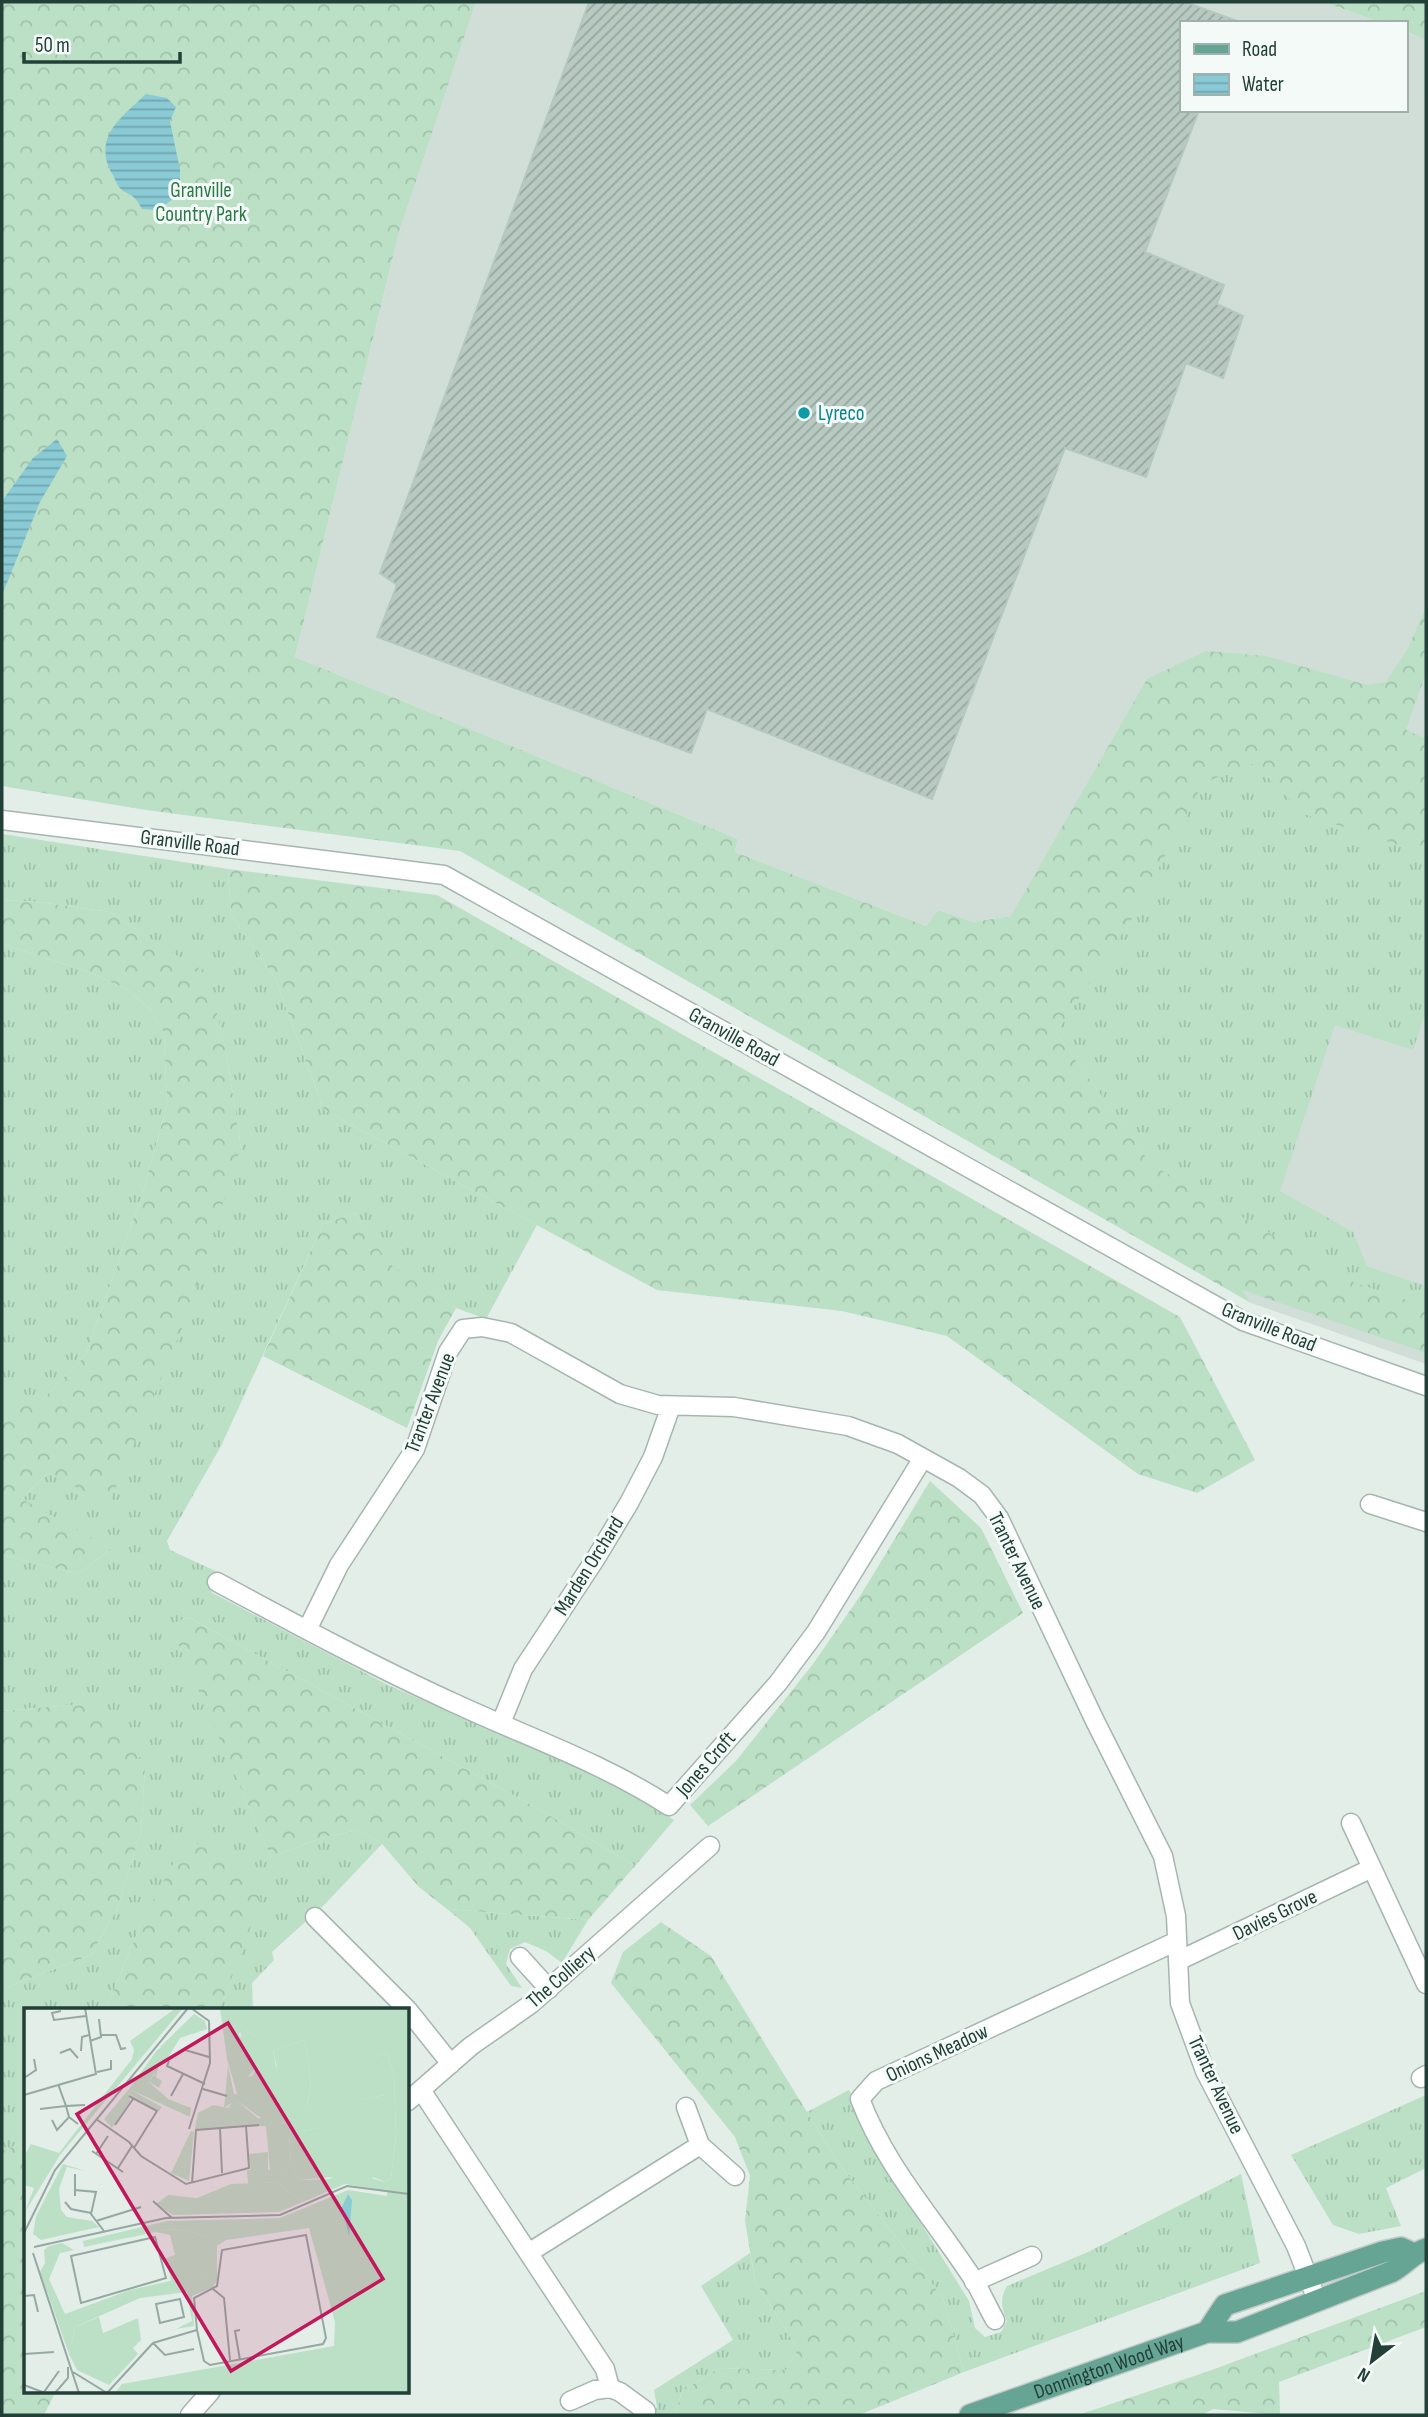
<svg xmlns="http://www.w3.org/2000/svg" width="1428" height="2417" viewBox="0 0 1428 2417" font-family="'Sofia Sans Condensed',sans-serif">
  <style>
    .built { fill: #d1ded8 }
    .grass { fill: url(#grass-tufts) }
    .forest { fill: url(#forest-crowns) }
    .water { fill: url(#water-rules) }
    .building { fill: url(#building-hatch); stroke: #b5c8c0; stroke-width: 2 }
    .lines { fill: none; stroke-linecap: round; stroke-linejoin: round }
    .street-casing { stroke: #a5b6b0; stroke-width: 21 }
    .primary-casing { stroke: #c1cac7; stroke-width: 24 }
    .street { stroke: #fff; stroke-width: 18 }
    .primary { stroke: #66a594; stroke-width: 21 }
    .culture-dot { fill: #0f9aa8; stroke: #f4faf7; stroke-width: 2.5 }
    .labels { text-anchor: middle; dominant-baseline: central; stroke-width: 6; stroke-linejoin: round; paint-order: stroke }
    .park-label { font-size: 21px; fill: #2a7947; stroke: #f4faf7 }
    .culture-label { font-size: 21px; fill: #0d838f; stroke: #f4faf7; text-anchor: start }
    .street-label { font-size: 21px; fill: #224038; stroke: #f4faf7 }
    .inset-road { fill: none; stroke: #96a8a2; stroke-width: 2 }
    .view { fill: #c2185b; fill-opacity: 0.15; stroke: #c2185b; stroke-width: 3.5 }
    .inset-edge { fill: none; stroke: #224038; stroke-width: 3.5 }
  </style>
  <defs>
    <pattern id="grass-tufts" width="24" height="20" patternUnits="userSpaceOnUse" patternTransform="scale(1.75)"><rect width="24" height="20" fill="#bbe0c5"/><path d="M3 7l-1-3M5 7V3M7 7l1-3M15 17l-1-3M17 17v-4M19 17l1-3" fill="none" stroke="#a0c1aa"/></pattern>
    <pattern id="forest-crowns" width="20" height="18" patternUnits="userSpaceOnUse" patternTransform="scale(1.75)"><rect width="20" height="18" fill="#bbe0c5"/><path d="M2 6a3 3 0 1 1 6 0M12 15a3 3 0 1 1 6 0" fill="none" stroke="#a0c1aa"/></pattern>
    <pattern id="water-rules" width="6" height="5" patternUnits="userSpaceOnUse" patternTransform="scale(1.75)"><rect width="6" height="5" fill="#89cad5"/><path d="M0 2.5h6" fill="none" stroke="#70a5ae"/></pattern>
    <pattern id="building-hatch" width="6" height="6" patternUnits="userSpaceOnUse" patternTransform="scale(1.75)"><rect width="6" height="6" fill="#b8c9c2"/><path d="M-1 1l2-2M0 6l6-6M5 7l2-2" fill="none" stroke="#95a59f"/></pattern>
  </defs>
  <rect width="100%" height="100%" fill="#e3eee9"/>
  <path class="built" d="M476,2H1324L1382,23H1181V110H1405V31L1426,40V1364L1251,1303L1056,1033L1011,916L973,922L938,910L926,926L735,852L738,839L295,657L399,232Z"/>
  <path class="grass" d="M1254,763L1304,814L1426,854V1011L1413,1050L1335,1025L1280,1191L1353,1232L1367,1266L1426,1286V1306L1355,1283L1151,1164L1056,1033L1133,917L1202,783Z
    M2,834L228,869L231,915L275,978L324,1110L537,1225L486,1319L456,1308L387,1263L355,1213L323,1224L221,1446L167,1541L170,1550L222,1574L211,1592L386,1684L493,1731L601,1774L674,1820L635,1866L542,1811L188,1617L171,1625L271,1857L324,1837L359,1830L382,1844L325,1904L272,1952L274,1960L252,1983L253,2009H220L260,1899L143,1919L106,2009H26V2141L2,2151V1989L91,1955L117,1909L141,1831L145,1768L83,1704L2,1711V1555L78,1574L111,1549L21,1500L48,1473L109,1503L241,1147L226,1051L207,976L110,912L39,902L2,900Z
    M2,944L92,973L128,990L151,1010L164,1033L167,1105L143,1192L85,1356L41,1401H2Z
    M447,1909L588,1920L562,1963L546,1951L525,1942L510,1949L506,1964L522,1988L511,1986L470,1928Z
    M849,2090L877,2152L969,2301L975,2328L985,2337L1001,2332L1007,2321C1002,2308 999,2299 1007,2286L1088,2252L1241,2174L1260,2263L964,2372L943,2298L839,2164L807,2112Z
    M1426,2095V2168L1386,2188L1401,2226L1359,2234L1333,2225L1291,2155Z
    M750,2253L755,2281L798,2349L786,2370L719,2368L682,2391L675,2415H653L657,2407L654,2390L733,2340L701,2286Z"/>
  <path class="forest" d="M2,2H476L399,232L295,657L738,839L735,852L926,926L938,910L973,922L1011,916L1147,679L1206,651L1266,656L1367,685L1386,682L1408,648L1426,607V673L1406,730L1426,739V854L1304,814L1254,763L1203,783L1133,917L1056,1033L1151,1164L1355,1283L1426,1306V1353L1242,1290L1251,1303L460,851L146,810L2,786Z
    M1324,2H1426V40L1405,31V23H1382Z
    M228,869L437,895L1180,1317L1255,1460L1197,1493L1138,1474L947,1336L842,1311L657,1290L324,1110L275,978L231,915Z
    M2,900L39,902L110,912L208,976L226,1051L241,1147L185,1321L109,1504L48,1473L22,1499L111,1549L78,1574L2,1555V1401H41L85,1356L143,1192L167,1105L164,1033L151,1010L128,990L92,973L2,944Z
    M355,1213L388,1263L456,1308L438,1341L407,1428L263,1356L323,1224Z
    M930,1481L981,1528L1023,1613L708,1826L690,1805L736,1761L813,1664L860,1596Z
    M188,1617L542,1811L635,1866L588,1920L447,1909L419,1887L382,1844L359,1830L324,1837L271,1857L170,1625Z
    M83,1704L121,1726L145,1768L141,1831L117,1909L91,1955L2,1989V1711Z
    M185,1842L213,1845L243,1860L261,1899L220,2009H106L143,1919Z
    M661,1922L711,1956L839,2164L943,2298L964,2372L859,2415H675L682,2391L719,2368L786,2370L798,2349L755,2281L745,2221L750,2176L735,2137L611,1983L623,1952Z
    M26,2141V2391H56L44,2415H2V2151Z
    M1426,2291V2327L1279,2382L1280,2415L1213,2409L1202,2415H1078L1209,2371Z"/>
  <path class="water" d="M146,94L167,98L176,107L170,121L180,170V194L158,210L142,209C132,190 128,197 119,187C116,183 114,176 111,172C93,136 122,117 146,94Z
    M57,439L67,456L40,502L2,595V501L33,458Z"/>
  <path class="building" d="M589,2H1185L1237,21L1181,23V110H1199L1145,252L1224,285L1217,304L1243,316L1223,378L1186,363L1146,477L1065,448L932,799L707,709L691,753L377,637L397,585L380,573Z"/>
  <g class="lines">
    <defs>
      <path id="street" d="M2,820L444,875L1243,1321L1426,1386
        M1370,1504L1426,1522
        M217,1582C295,1624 373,1666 454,1703C527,1737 601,1762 669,1806L778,1683L816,1632L923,1458
        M307,1630L339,1565L415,1449L448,1352L463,1329L482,1327L511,1333L620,1394L658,1405L734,1407L848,1426L898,1444L959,1478L982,1495L999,1518L1095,1721L1163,1856L1176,1916L1180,2003L1205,2071L1296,2246L1317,2300
        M501,1723L523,1669L596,1558L629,1503L653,1457L671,1406
        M1351,1823L1426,1984
        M315,1917L407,2009
        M520,1957L549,1989
        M1178,1961L1372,1868
        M408,2010L451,2064
        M1421,2078L1426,2075
        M421,2090L605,2369L610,2388L595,2390L570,2401
        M408,2101L471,2046L531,2004L710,1846
        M686,2107L700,2145L735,2176
        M530,2252L700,2145
        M974,2282L1032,2256
        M995,2320C988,2308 982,2294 975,2282C936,2221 886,2168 860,2099L876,2081L1177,1941
        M610,2388L620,2392L646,2411
        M190,2415L211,2391"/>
      <g id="primary">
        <path d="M1207,2332L1225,2305L1383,2252L1401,2248L1412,2253"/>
        <path id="s1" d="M970,2415L1207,2332H1237L1391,2272C1405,2265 1411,2254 1426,2249"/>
      </g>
    </defs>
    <use href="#street" class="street-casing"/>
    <use href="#primary" class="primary-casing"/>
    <use href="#street" class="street"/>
    <use href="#primary" class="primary"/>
  </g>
  <circle class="culture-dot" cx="804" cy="413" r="7"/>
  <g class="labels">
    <g class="park-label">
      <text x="201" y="190">Granville<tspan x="201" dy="24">Country Park</tspan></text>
    </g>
    <g class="culture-label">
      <text x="818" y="413">Lyreco</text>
    </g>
    <g class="street-label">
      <text transform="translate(190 843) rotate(7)">Granville Road</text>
      <text transform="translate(734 1037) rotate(29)">Granville Road</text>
      <text transform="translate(1269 1327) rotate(22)">Granville Road</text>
      <text transform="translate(430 1403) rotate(-69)">Tranter Avenue</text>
      <text transform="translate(1017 1561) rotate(64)">Tranter Avenue</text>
      <text transform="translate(589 1566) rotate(-58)">Marden Orchard</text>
      <text transform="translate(706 1764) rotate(-49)">Jones Croft</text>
      <text transform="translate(1275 1915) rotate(-26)">Davies Grove</text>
      <text transform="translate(561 1977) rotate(-41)">The Colliery</text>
      <text transform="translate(937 2053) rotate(-25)">Onions Meadow</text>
      <text transform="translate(1216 2085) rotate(65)">Tranter Avenue</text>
      <text stroke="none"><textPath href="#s1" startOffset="147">Donnington Wood Way</textPath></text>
    </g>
  </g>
  <g transform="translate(24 2008)">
    <rect width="385" height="385" fill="#e3eee9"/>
    <path d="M218,18L233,30V59L224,69L253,59L249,43L281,32L287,76L283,98L248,113H261L252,119L260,165L289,181L309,169L275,172L267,154L265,125L296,120L361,87L339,91L351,49L363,45L370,68L372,128L367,170L361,174L349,169L344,180L321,176L279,194L253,174L224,176L223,162H246L242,118L171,121L172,114L237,110L212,92L200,100L204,57L210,86L221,87L218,47L222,42L215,21ZM156,30L143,51L135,56L132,69L138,73L135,80L124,73L131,66L133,42ZM105,81L138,99L135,103L105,86L106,93L88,120L80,111ZM162,221L181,229V265L177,270L147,273L142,250L151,247L146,227L132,224L60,239L133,222ZM75,309L79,325L114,310L117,332L109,340L114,346L85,377L53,362L45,346L51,319Z" fill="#bbe0c5"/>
    <path d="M152,0H159L36,147L1,204L10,180L0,177V148L7,136L35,145L108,51L110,42L106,33ZM196,0H385V385H91L98,376L310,338L311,314L285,220L202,232L193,238V272L189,279L168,288L170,318L152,321L168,313L163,284L116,290L51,319L45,346L16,264L21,255L20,242L25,238L38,235L50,242L36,245L25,271L41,306L106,282L168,268L177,270L181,265V229L162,221L133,222L60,239L59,233L143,213L256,210L324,182L363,188V184L344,180L336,172L337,167L361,174L367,170L372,129L370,68L363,45L351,49L349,72L339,91L361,87L363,111L354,119L322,116L321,110L308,118L265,125L267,154L275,172L310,171L289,181H274L260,165L255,143L251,119L261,114H248L250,109L283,98L287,76L281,32L249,43L256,79L252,87L236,96L224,76L233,59L228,45L233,30L218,18L215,27L224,35L218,47L222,87L214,89L203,51ZM170,6L181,13L183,21L156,30L140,43L136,39ZM133,42L134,61L124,73L144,91L167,100L166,109L105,81ZM211,91L236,112L172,114L174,105L189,97L204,100ZM167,123L170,124L165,173L147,165ZM244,144V165L227,162L224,146ZM39,156L62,163L43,159L35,181L37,202L43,209L68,213L75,219L17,232L9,226L12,208ZM253,174L279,194L255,204L149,207L132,196L144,187L173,190L207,176Z" fill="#bbe0c5"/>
    <path d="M324,186L328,192L325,228L318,199Z" fill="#89cad5"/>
    <path class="inset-road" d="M37,3L28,5L30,12L62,8M77,27H92L97,41L102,40M66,33L77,29L75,11M161,42L185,49M57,43L58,29L65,27M36,45L46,41L54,50M145,53L143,58L181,76M73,64L87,61V52M0,70L12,62L10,51M179,81L203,88M0,87L72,66L61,0M105,88L133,103L110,140M147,88L159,66M16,101L42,98L34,76M45,109L42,98L61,97M72,111L105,134L117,148L162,176L225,160L222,118M28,112L33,122L45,109L54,116M91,117L109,91M196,120L198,165M165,121L186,55L185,13L167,0M68,143L99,164M72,146L84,128M94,160L108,138M168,175L172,122L235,117M51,182L72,184L67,206L80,223M51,188V166M129,193L148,210M41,194L47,201L67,205M72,213L117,199M0,225L31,162L164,0M131,229L142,270L57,295L47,248ZM10,239L142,210L256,207L323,178L385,186M9,245L55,385M189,281L200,290L206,352M0,288L10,287L14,304M156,291L160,309L136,315L132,296ZM216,322L211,323L216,352M129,335L141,347L170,341M0,346L30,344M49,364L83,385M0,377L21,385M20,384L35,363M31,385L44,370V359M83,385L129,335L173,322L170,290L193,278L198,242L282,227L302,330L299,336L186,357L180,353L173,322"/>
    <path class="view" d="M204,15L359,271L207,363L53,106Z"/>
    <rect width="385" height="385" class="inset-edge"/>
  </g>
  <rect width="1428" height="2417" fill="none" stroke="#224038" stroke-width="7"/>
  <rect x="1180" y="21" width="228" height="91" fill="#f4faf7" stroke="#a0b0ab" stroke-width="2"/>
  <rect x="1194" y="44" width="35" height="10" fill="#66a594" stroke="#a0b0ab" stroke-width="2"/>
  <text x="1242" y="56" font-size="21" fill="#224038">Road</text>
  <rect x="1194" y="74" width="35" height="21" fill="url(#water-rules)" stroke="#a0b0ab" stroke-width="2"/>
  <text x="1242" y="91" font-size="21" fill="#224038">Water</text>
  <g transform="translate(1372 2361) rotate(211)" stroke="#f4faf7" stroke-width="5" paint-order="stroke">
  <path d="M0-5L12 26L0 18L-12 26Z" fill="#224038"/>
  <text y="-10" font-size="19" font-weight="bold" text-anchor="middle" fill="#224038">N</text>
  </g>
  <path d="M24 52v10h156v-10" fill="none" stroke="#224038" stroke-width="3.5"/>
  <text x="35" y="52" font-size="21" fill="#224038" stroke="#f4faf7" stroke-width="5" paint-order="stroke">50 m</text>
</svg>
